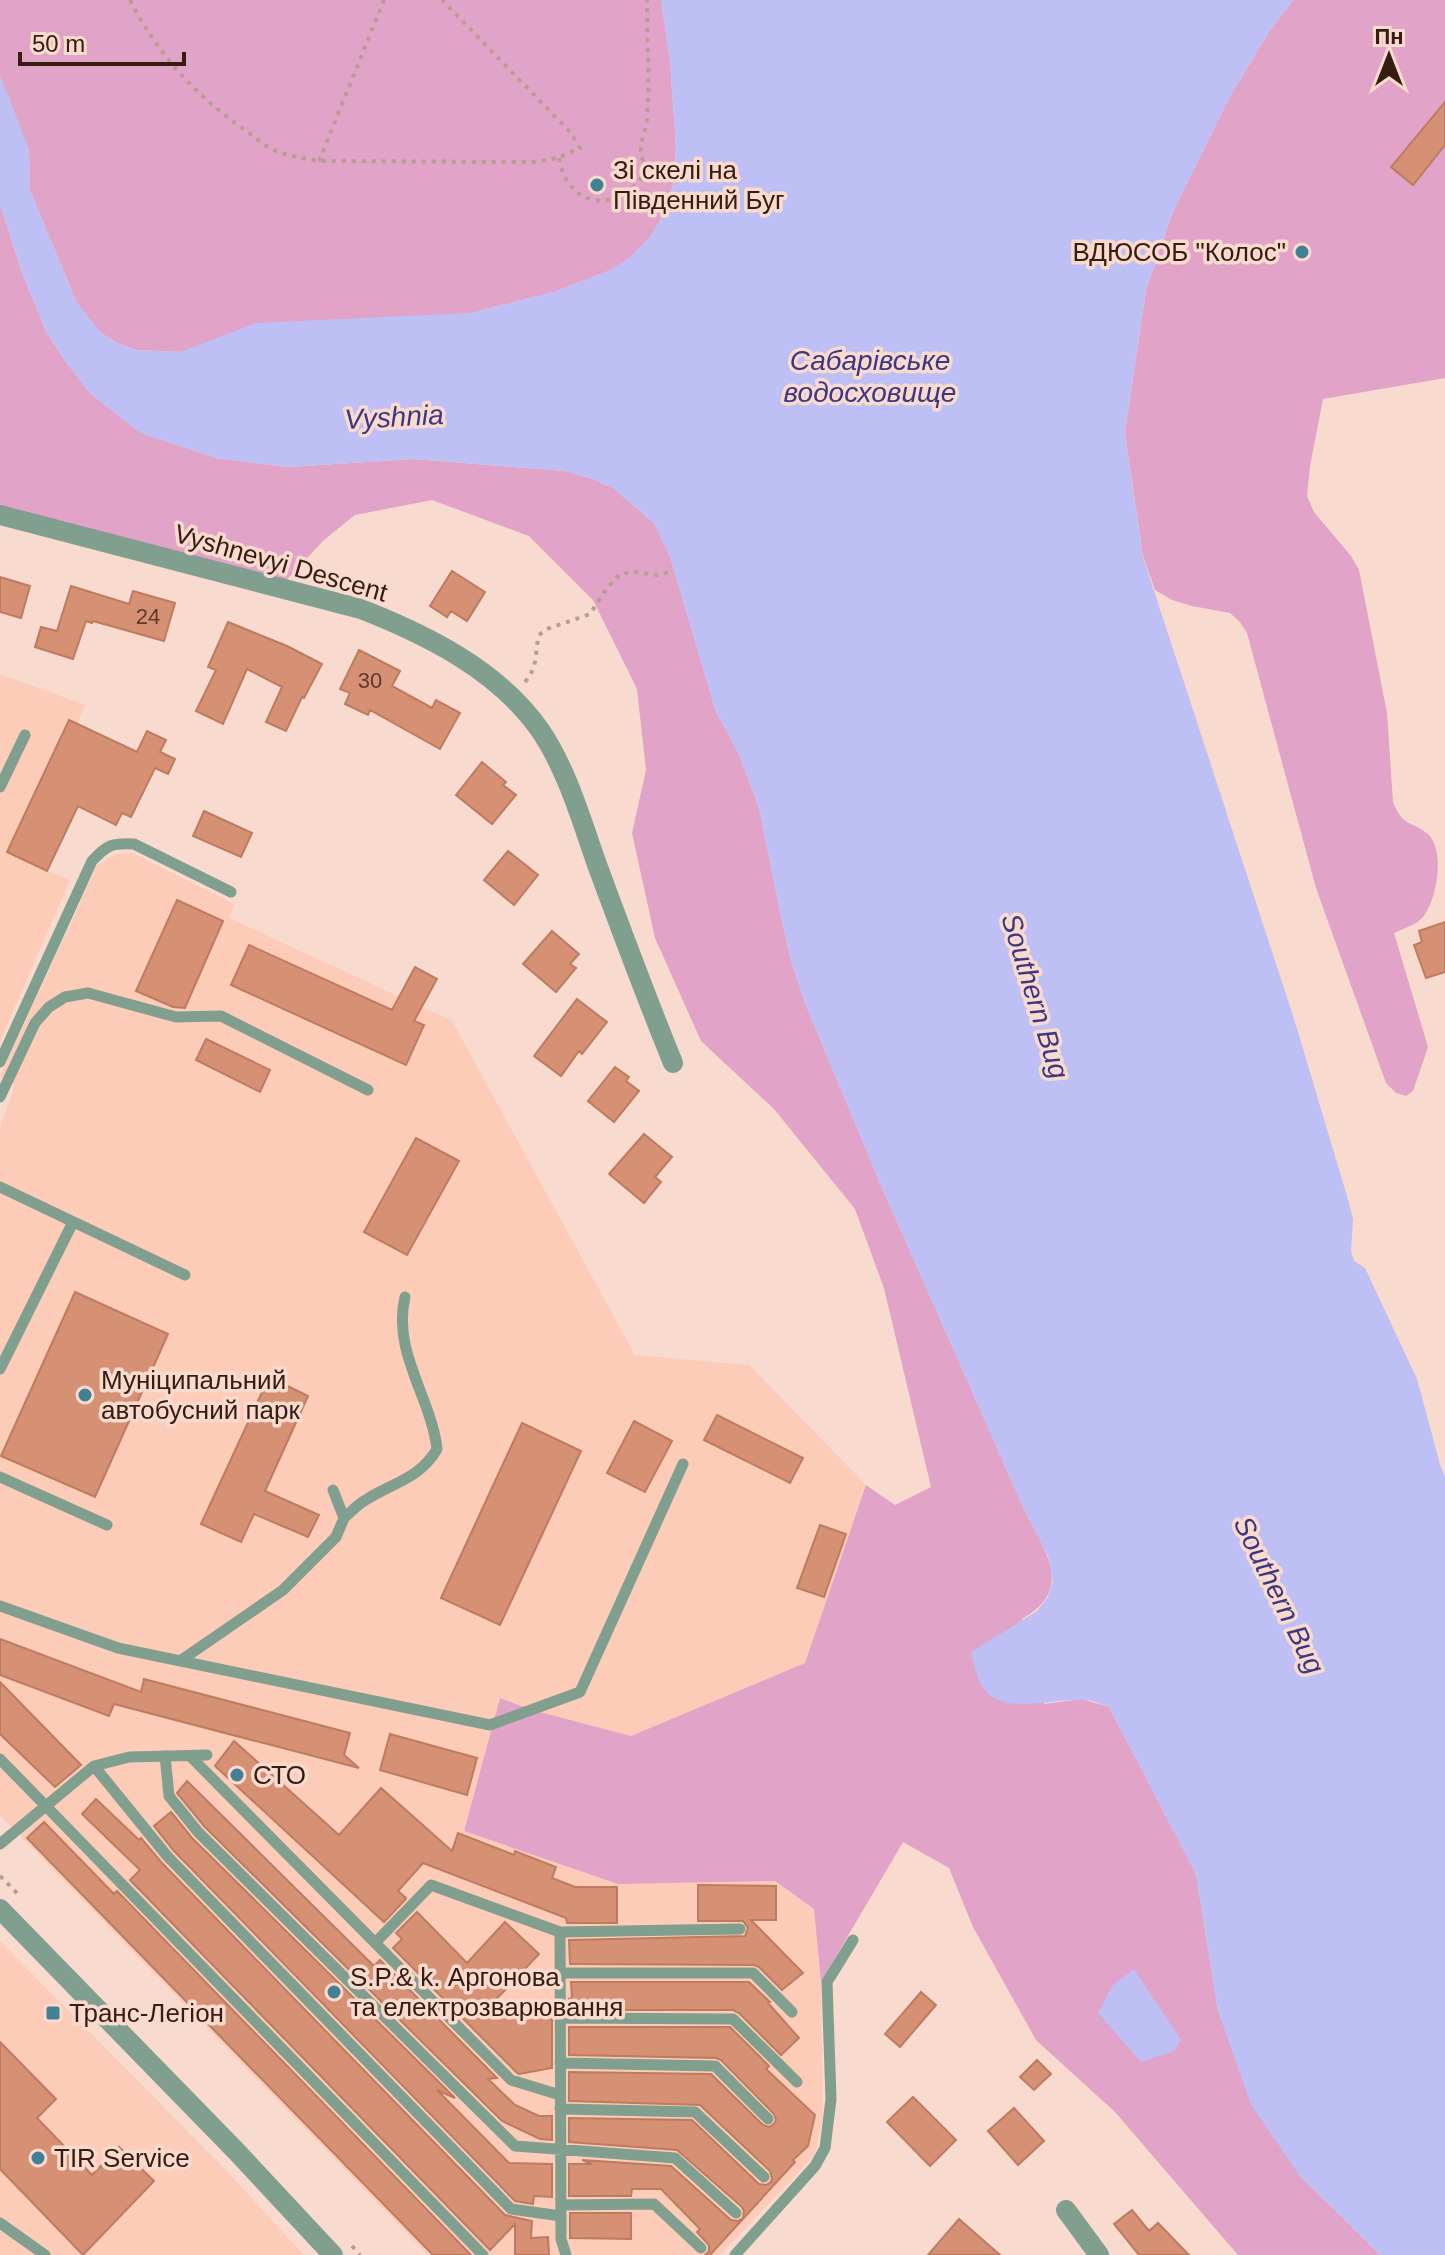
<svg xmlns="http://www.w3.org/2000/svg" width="1445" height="2255" viewBox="0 0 1445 2255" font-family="Helvetica,sans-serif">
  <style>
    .built { fill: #fdccb8 }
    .green { fill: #e1a3c7 }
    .water { fill: #bebff4 }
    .building { fill: #d69175; stroke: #bd7b60; stroke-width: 2 }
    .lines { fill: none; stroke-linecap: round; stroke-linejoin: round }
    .path { stroke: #ba9d91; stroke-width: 4; stroke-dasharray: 4 6; stroke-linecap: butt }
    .service { stroke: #809f8f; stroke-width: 11 }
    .minor { stroke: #809f8f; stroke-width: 20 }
    .poi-dot { fill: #428096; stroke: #f8dace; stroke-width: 3 }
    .labels { text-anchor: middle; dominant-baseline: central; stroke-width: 7; stroke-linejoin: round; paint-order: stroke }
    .number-label { font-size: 22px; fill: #5f392a }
    .poi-label { font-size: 26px; fill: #371c11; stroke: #f8dace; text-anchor: start }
    .street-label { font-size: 26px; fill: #371c11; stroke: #f8dace }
    .water-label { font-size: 28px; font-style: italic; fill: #3d3782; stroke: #f8dace }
  </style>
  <rect width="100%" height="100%" fill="#f8dace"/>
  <path class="built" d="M0,674L85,705L77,724L110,740L48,871L70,880L0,1041Z
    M132,853L234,904L229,918L452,1021L635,1355L749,1365L866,1485L805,1663L631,1737L532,1710L500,1698L464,1830L618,1884L774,1881L814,1909L821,1982L823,2115L815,2155L720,2255H428L0,1815V1128L15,1085L0,1077L97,866L108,858L118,854Z
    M0,1941L221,2165L304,2255H0Z"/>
  <path class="green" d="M0,0H661L670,60L676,148L674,182L660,221L650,237L631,257L611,270L554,292L470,313L180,352L136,350L117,343L101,333L87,318L76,301L30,190L29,149L0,130Z
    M1293,0H1445V378L1323,399L1310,466L1307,496L1314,512L1351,556L1359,570L1387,713L1393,802C1403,828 1412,820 1429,835C1445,853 1437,901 1422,918C1416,925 1402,929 1394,933L1428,1047L1413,1091L1406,1096L1396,1093L1386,1083L1316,888L1247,633L1240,622L1230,613L1192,606L1172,600L1155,590L1143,556L1125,433L1146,290L1172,214L1228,100L1269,32Z
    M0,204L22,273L46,331L65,361L90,393L141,433L216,458L288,467L414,459L565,471L590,478L613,488L654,523L670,556L716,712L739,754L759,808L780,911L790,957L805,1003L880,1183L1024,1509C1044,1550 1076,1589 1022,1619L1044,1704L1082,1699L1109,1707L1196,1874L1218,2011L1300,2176L1380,2255H1238L1115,2112L1036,2040L973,1927L949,1868L903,1842L821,1982L814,1909L775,1881L618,1884L464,1831L500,1698L532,1710L631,1736L805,1663L866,1485L895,1505L931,1487L884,1288L855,1209L774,1109L701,1041L655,938L632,833L646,770L637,689L593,600L529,536L432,500L355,515L324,540L280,587L0,515Z"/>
  <path class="water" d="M661,0H1293L1269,32L1228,100L1172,214L1146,290L1125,433L1143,557L1295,1022L1349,1203L1353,1219L1351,1251L1354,1261L1365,1268L1417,1379L1441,1468L1445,1476V2255H1380L1300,2176L1251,2105L1218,2011L1196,1874L1109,1707C1101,1704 1093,1700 1085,1700C1057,1697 1002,1717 983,1688C976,1678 974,1663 971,1652L1037,1611L1048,1597L1053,1581L1048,1556L1024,1509L880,1183L805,1003L790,957L780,911L759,808L739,754L716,712L670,556L654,523L613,488L590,478L565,471L414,459L288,467L216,458L140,433L90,393L65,361L46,331L22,273L0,204V75L29,149L30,190L76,301L101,333L117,343L136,350L180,352L256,323L470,313L554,292L611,270L630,257L650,237L660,221L674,182L676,148L670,60Z
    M1134,1969L1181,2040L1174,2051L1141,2062L1098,2013L1112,1986Z"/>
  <path class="building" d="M1445,102V145L1413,185L1391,167Z
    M452,571L485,592L467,621L451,611L447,617L430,606Z
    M0,577L30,586L21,618L0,612Z
    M71,586L129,604L133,591L175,603L164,641L93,621L92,623L86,621L73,659L35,647L41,627L57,631Z
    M228,622L287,646L322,664L304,698L302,697L286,731L266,722L282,687L247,669L223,724L196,711L216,670L208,667Z
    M359,650L400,671L392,686L432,708L436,700L460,713L440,749L370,710L368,715L345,704L350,693L340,689Z
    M69,720L137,752L147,731L166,740L160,752L175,759L168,774L155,768L131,817L122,813L116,825L78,806L47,871L7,852Z
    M482,762L506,782L503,785L516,795L492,824L456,795Z
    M204,811L252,833L241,857L193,836Z
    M508,851L538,875L514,905L484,880Z
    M177,900L223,921L185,1008L173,1007L136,991Z
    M1445,922V972L1426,978L1414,945L1422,942L1419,931Z
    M552,931L579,954L570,964L576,968L556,992L523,964Z
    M249,945L392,1010L415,967L437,979L414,1021L424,1025L406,1065L231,985Z
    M577,999L607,1022L582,1054L579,1051L561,1076L534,1056Z
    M206,1039L270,1070L260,1092L196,1060Z
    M615,1067L629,1077L626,1081L639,1091L614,1122L588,1101Z
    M644,1134L672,1157L655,1177L661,1182L644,1203L609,1174Z
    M416,1138L459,1161L407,1255L364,1232Z
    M75,1292L168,1334L95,1497L1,1456Z
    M269,1377L308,1396L265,1491L319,1515L308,1537L254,1514L241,1542L201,1524Z
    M717,1415L803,1458L790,1483L704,1440Z
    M634,1421L672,1441L645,1492L607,1473Z
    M522,1423L581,1451L500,1625L441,1598Z
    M820,1525L846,1534L824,1597L797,1588Z
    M0,1639L141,1692L144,1679L350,1733L344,1755L359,1768L114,1704L109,1716L0,1675Z
    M0,1682L81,1765L55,1787L0,1734Z
    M390,1734L477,1758L467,1795L380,1770Z
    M234,1741L339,1835L381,1788L452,1851L458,1833L514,1855L515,1851L556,1867L552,1878L575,1887H617V1923H567L566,1918L423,1863L398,1891L406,1898L405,1900L384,1922L215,1766Z
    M187,1781L374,1966L380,1960L497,2078L488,2079L515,2105L539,2116H552V2140L540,2139L502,2121L204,1826L177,1793Z
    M96,1799L139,1840L141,1838L162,1863L505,2215L532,2221L531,2238L548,2237L549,2255H515V2224L490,2250L130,1880L140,1870L82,1814Z
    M171,1812L192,1838L455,2098L437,2090L509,2163L552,2164V2197L534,2196L533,2204L515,2201L174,1851L154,1826Z
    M44,1822L114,1894L117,1891L471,2255H433L27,1838Z
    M698,1885L776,1886V1920H751L803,1973L782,1990L759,1967L754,1965L570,1964L569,1940L745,1936L748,1928L743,1921H698Z
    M417,1912L467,1963L505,1922L539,1954L488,2008L552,2001V2068L519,2074L516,2072L393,1948L402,1939L396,1933Z
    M571,1982H749L770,2002L768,2003L799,2038L781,2055L739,2013L733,2010H569V1999L572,1998Z
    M921,1992L936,2005L900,2047L885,2034Z
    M569,2027H730L769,2066L766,2069L815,2115L808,2146L793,2160L795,2162L710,2255H705L709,2251V2245L697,2232L700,2229L661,2189H632L631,2196H569V2164H592L582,2160L671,2166L731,2220L738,2221L743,2218L744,2211L742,2207L677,2150L569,2142V2118L692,2120L759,2184L766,2185L771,2182L772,2178L770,2171L700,2105L569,2101V2072L711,2074L763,2125L769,2127L774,2124L776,2120L774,2114L721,2060L716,2058L569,2055Z
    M0,2042L56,2099L37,2118L92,2175L119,2147L154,2181L83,2255L0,2169Z
    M1037,2060L1051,2074L1034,2090L1020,2077Z
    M913,2097L956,2140L930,2166L887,2122Z
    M1014,2108L1044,2141L1018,2165L988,2131Z
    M1132,2210L1149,2231L1158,2223L1189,2255H1139L1114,2224Z
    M570,2213H631V2239L570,2238Z
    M959,2219L1000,2255H928Z"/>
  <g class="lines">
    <path class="path" d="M130,0C158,55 195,95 245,130C255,137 265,147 276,151C290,157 304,158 319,161L534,162L558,158L580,148L570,132L442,0
      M559,158C565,197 600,214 632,188C636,185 641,180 643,174C645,166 641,157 641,149C641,139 646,129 647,119C650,80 647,39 647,0
      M319,161L384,0
      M525,682C539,665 534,655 539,635L547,629L590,614L607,588L620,574L635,572L657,575L672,572
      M0,1876L18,1894
      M352,2246L360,2255"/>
    <path class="service" d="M0,787L25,735
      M0,1062L92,861C107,845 111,843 134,844L231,892
      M0,1097L35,1023L49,1007L65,997L88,993L176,1017L221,1016L368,1090
      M0,1187L185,1275
      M0,1369L73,1222
      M0,1477L107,1525
      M344,1518C351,1512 357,1505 364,1501C391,1483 420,1479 437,1449C431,1397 392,1352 405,1297
      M0,1606L118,1648L490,1725L580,1692L683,1464
      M180,1661L283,1590L336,1537L344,1518L333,1490
      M165,1756L169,1796L198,1832L515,2146L675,2158L736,2213
      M190,1756L511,2080L560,2095
      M0,1759L483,2255
      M94,1766L168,1857L511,2209L561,2216
      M0,1844L94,1766L129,1757L207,1755
      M560,1932L561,2239L566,2255
      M375,1943L431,1885L560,1932L740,1929
      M560,1973H753L792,2012
      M560,2018L733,2019L797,2082
      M560,2063L715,2066L768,2119
      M560,2109L695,2112L764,2177
      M561,2205L654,2204L701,2248
      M0,2223L45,2255
      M735,2255L815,2166L825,2148L831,2099L827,1982L853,1940"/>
    <path class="minor" d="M0,515L361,609C427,635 498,670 540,730C568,771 582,823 599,870C623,935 647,999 673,1063
      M0,1909L236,2151L333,2255
      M1066,2210L1099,2255"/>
  </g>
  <g class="poi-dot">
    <circle cx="597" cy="185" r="8"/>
    <circle cx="1302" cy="252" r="8"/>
    <circle cx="85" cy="1395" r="8"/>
    <circle cx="237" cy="1775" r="8"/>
    <circle cx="334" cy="1992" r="8"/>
    <rect x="45" y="2005" width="16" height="16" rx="4"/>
    <circle cx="38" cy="2158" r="8"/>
  </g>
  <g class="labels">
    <g class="number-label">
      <text x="148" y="616">24</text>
      <text x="370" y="680">30</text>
    </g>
    <g class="poi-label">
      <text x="613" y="170">Зі скелі на<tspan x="613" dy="30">Південний Буг</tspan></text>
      <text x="1286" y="252" text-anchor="end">ВДЮСОБ "Колос"</text>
      <text x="101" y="1380">Муніципальний<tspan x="101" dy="30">автобусний парк</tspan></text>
      <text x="253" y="1775">СТО</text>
      <text x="350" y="1977">S.P.&amp; k. Аргонова<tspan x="350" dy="30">та електрозварювання</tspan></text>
      <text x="69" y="2013">Транс-Легіон</text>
      <text x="54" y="2158">TIR Service</text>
    </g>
    <g class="street-label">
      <text transform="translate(281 563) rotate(16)">Vyshnevyi Descent</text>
    </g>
    <g class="water-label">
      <text x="870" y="360">Сабарівське<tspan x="870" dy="32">водосховище</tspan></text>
      <text transform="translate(394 417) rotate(-3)">Vyshnia</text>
      <text transform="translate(1035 996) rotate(73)">Southern Bug</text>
      <text transform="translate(1279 1595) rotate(64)">Southern Bug</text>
    </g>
  </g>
  <g transform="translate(1389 56)" stroke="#f8dace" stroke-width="6" paint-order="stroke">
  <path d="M0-6L14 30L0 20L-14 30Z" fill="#371c11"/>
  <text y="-12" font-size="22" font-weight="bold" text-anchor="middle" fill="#371c11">Пн</text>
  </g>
  <path d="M20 52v12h164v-12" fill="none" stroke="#371c11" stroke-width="4"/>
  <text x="32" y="52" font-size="24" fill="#371c11" stroke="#f8dace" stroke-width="6" paint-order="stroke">50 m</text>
</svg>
